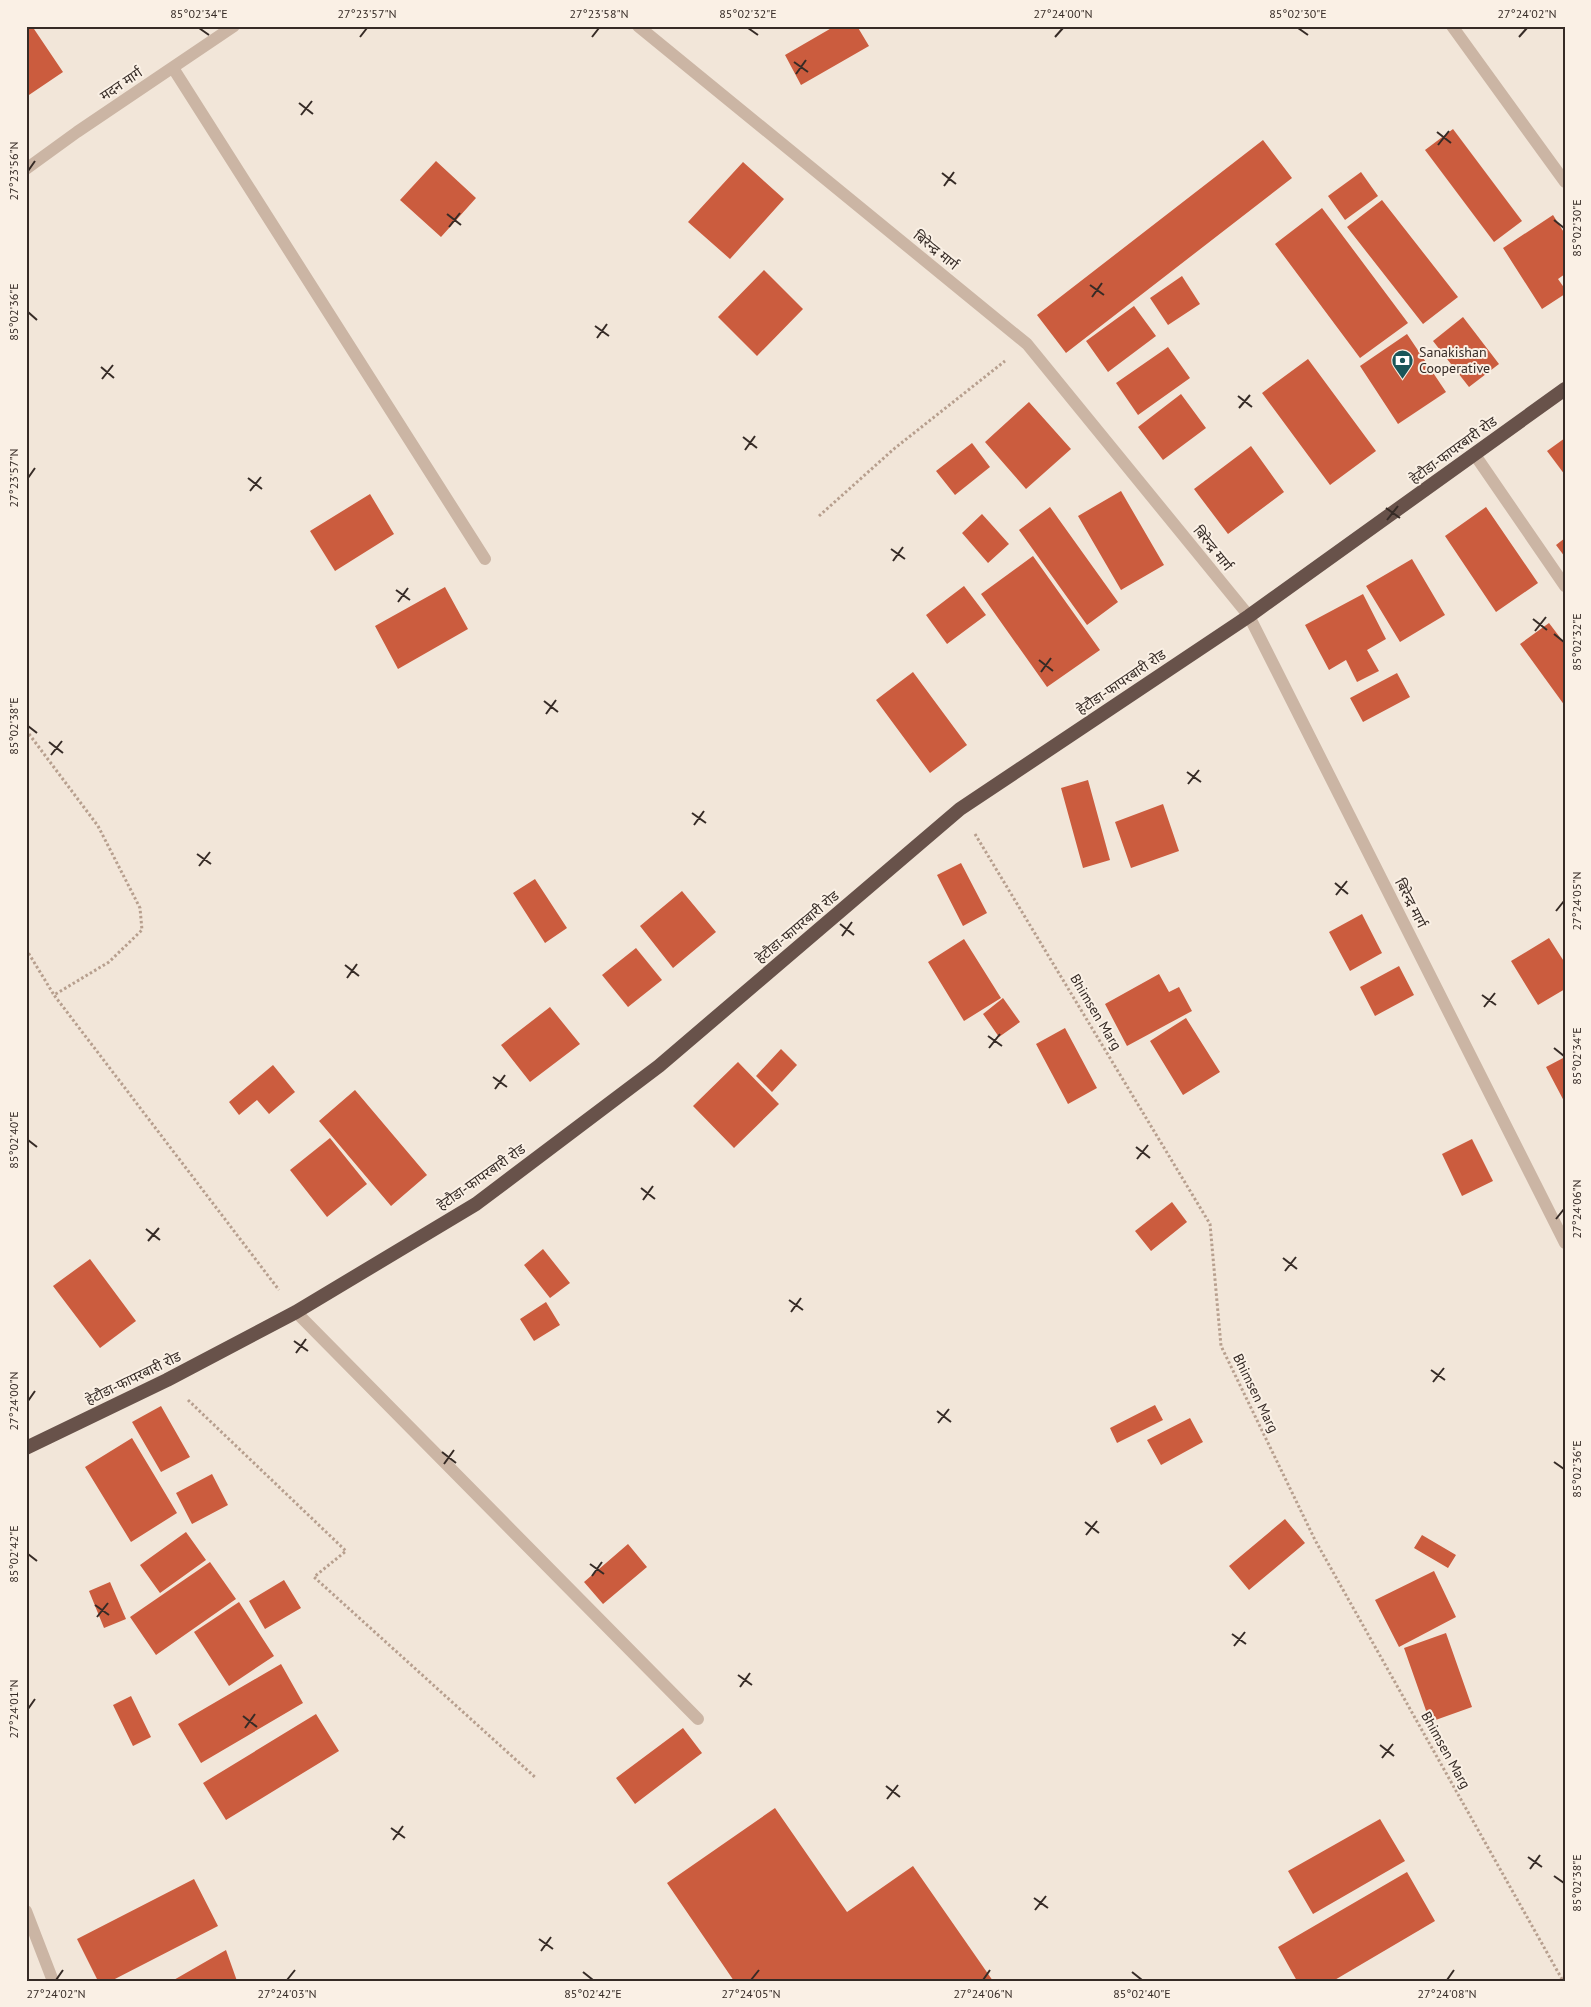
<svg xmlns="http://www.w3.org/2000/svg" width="1591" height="2007" viewBox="0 0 1591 2007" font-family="'PT Sans','Noto Sans Devanagari',sans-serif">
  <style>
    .building { fill: #cb5c3e }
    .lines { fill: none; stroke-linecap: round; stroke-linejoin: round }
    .path { stroke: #b79f8e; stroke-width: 3; stroke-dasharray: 2.5 2.5; stroke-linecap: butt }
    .service { stroke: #cbb5a4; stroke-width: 12 }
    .minor { stroke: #cbb5a4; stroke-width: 12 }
    .trunk { stroke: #68524a; stroke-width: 14 }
    .ticks { fill: none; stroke: #362b26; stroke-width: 2 }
    .labels { text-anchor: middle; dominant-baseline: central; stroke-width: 4; stroke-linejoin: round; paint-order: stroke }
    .street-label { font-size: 14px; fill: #362b26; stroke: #faf0e5 }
    .poi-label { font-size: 14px; fill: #362b26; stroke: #faf0e5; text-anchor: start }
    .neatline { fill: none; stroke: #362b26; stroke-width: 2 }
    .ticks-label { font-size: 12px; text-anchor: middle; fill: #362b26 }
  </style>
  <rect width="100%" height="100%" fill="#f2e6d9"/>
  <path class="building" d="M26,26H32L63,72L26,97Z
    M835,26H857L869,46L801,85L785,55Z
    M1453,129L1522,221L1494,242L1425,150Z
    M1263,140L1292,178L1066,353L1037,315Z
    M436,161L476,198L441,237L400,200Z
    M743,162L784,199L730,259L688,222Z
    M1361,172L1378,196L1345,220L1328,196Z
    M1382,200L1458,297L1423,324L1347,227Z
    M1322,208L1408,323L1360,358L1275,244Z
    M1553,215L1565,234V274L1558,279L1565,289V294L1542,309L1503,248Z
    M764,270L803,309L757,356L718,317Z
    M1182,276L1200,304L1168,325L1150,298Z
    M1134,306L1156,336L1108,372L1086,341Z
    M1463,317L1499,364L1469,387L1433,341Z
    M1407,334L1446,392L1398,424L1360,366Z
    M1168,347L1190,378L1138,415L1116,383Z
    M1308,359L1376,451L1330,485L1262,393Z
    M1181,394L1206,428L1163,460L1138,427Z
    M1029,402L1071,449L1026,489L985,442Z
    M1565,438V475L1547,451Z
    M972,443L990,467L955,495L936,471Z
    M1251,446L1284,492L1228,534L1194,489Z
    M1121,491L1164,565L1121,590L1078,516Z
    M370,494L394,534L335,571L310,531Z
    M1050,507L1118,602L1087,625L1019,530Z
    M1486,507L1538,583L1496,612L1445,536Z
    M982,514L1009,544L988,563L962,533Z
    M1565,538V557L1556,545Z
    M1033,556L1100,650L1047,687L981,594Z
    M1412,559L1445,615L1400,642L1366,586Z
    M964,586L986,615L947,644L926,615Z
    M445,587L468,629L398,669L375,626Z
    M1363,594L1386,639L1367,650L1379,671L1357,682L1346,660L1329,670L1305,625Z
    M1549,623L1565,644V706L1520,644Z
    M913,672L967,745L930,773L876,700Z
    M1397,673L1410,697L1363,722L1350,698Z
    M1088,780L1110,860L1083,868L1061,788Z
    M1163,804L1179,851L1131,868L1115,822Z
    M961,863L987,913L963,926L937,875Z
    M535,879L567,928L545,943L513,893Z
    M682,891L716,932L673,968L640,926Z
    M1362,914L1382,953L1350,971L1329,932Z
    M1549,938L1565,963V989L1538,1005L1511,961Z
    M964,939L1001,998L964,1021L928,962Z
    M636,948L662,980L628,1007L602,975Z
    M1399,966L1414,995L1375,1016L1360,987Z
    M1159,974L1169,992L1179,987L1192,1011L1127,1046L1105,1004Z
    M1003,998L1020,1022L999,1037L983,1014Z
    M550,1007L580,1044L530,1082L501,1045Z
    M1186,1018L1220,1072L1183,1095L1150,1041Z
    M1065,1028L1097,1088L1068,1104L1036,1044Z
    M781,1049L797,1065L772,1092L756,1076Z
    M1565,1057V1103L1546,1067Z
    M738,1062L779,1104L734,1148L693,1106Z
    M273,1065L295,1092L269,1114L257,1100L239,1115L229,1102Z
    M355,1090L427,1175L391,1206L319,1121Z
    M330,1138L367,1184L327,1217L290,1170Z
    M1472,1139L1493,1181L1462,1196L1442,1154Z
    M1172,1202L1187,1222L1151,1251L1135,1231Z
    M543,1249L570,1283L550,1298L524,1265Z
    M90,1259L136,1321L100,1348L53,1286Z
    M546,1302L560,1325L534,1341L520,1319Z
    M1155,1405L1163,1420L1117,1443L1110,1428Z
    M161,1406L190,1457L161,1472L132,1422Z
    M1190,1418L1203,1442L1161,1465L1147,1440Z
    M132,1438L177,1513L131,1542L85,1467Z
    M212,1474L228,1505L192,1524L176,1493Z
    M1285,1519L1305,1543L1249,1590L1229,1566Z
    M186,1532L206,1560L160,1593L140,1565Z
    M1422,1535L1456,1555L1448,1568L1414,1548Z
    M628,1544L647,1567L603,1604L584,1582Z
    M210,1562L236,1599L156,1655L130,1617Z
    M1434,1571L1456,1617L1399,1647L1375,1600Z
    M284,1580L301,1608L265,1629L249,1601Z
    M110,1582L126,1619L104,1628L89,1591Z
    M239,1602L274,1656L229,1686L194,1632Z
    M1446,1633L1472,1707L1430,1722L1404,1648Z
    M281,1664L303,1703L201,1763L178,1724Z
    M131,1696L151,1737L133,1746L113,1705Z
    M316,1714L339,1751L226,1820L203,1783Z
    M683,1728L702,1753L635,1804L616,1778Z
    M775,1808L847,1912L913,1866L993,1981H734L667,1883Z
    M1380,1819L1405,1861L1313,1914L1288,1871Z
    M1407,1872L1435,1921L1333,1981H1297L1278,1947Z
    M194,1879L218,1926L111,1981H98L77,1939Z
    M226,1950L237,1981H172Z"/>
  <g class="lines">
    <path class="path" d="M819,516L895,448L1005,361
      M26,730L98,826L140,908L142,930L109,962L54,995L279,1290
      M975,834L1210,1224L1221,1346L1315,1540L1563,1981
      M26,949L54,995
      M188,1400L346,1551L314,1577L536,1778"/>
    <path class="service" d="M296,1312L698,1719"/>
    <path class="minor" d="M638,26L1027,344L1249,616L1565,1243
      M1452,26L1565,182
      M173,68L485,559
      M26,169L77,132L234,26
      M1475,455L1565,586
      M26,1911L53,1981"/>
    <path class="trunk" d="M26,1448L167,1380L296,1312L476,1204L659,1066L960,809L1249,616L1565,389"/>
  </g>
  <path class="ticks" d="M199,28L209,35M748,28L758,35M1298,28L1308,35M360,37L367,28M592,37L599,28M1055,37L1063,28M1519,37L1527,28M794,62L808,72M796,74L806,60M299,103L313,114M301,115L312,101M1437,132L1451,143M1438,145L1449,131M28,171L35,161M942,173L956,184M944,186L954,172M447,214L461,225M1554,220L1564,228M449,227L460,213M1090,285L1104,295M1092,297L1102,283M28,312L37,320M595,326L609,336M597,338L607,324M101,367L114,378M102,379L113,365M1238,396L1252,407M1239,408L1250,395M743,437L757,448M745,450L755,436M28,478L35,468M248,478L262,489M250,491L261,477M1386,508L1400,518M1387,520L1398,506M891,549L905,559M893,561L903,547M396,590L410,600M398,602L408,588M1533,619L1547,630M1535,631L1546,617M1554,634L1564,642M1039,660L1053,671M1041,672L1051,658M544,701L558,712M546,714L556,700M28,726L37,733M49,742L63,753M51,755L62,741M1187,772L1201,782M1188,784L1199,770M692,813L706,823M694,825L704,811M197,854L211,864M199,866L210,852M1335,883L1348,894M1336,895L1347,881M1556,911L1564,901M840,924L854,935M842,936L852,922M345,965L359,976M347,978L357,964M1482,995L1496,1005M1484,1007L1495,993M988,1036L1002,1046M989,1048L1000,1034M1554,1048L1564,1056M493,1077L507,1087M495,1089L505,1075M28,1140L37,1147M1136,1147L1150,1158M1137,1159L1148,1145M641,1188L655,1199M643,1200L653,1186M1556,1219L1564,1209M146,1229L160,1240M148,1241L159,1228M1283,1258L1297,1269M1285,1271L1296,1257M789,1300L803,1310M791,1312L801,1298M294,1341L308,1351M296,1353L306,1339M1431,1370L1445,1380M1433,1382L1444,1368M28,1401L35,1391M937,1411L951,1422M938,1423L949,1409M442,1452L456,1463M1554,1462L1564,1469M444,1464L454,1450M1085,1522L1099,1533M1086,1535L1097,1521M28,1554L37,1561M590,1564L604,1574M592,1576L602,1562M95,1605L109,1615M97,1617L108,1603M1232,1634L1246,1644M1234,1646L1245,1632M738,1675L752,1685M740,1687L750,1673M28,1709L35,1699M243,1716L257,1727M245,1728L255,1714M1380,1745L1394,1756M1382,1758L1393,1744M886,1786L900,1797M887,1799L898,1785M391,1828L405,1838M393,1840L403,1826M1528,1857L1542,1867M1530,1869L1540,1855M1554,1876L1564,1883M1034,1898L1048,1908M1035,1910L1046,1896M539,1939L553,1949M541,1951L551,1937M583,1972L593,1980M1132,1972L1142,1980M56,1980L63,1970M287,1980L295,1970M751,1980L759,1970M983,1980L990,1970M1447,1980L1454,1970"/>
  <defs>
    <symbol id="bank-pin" viewBox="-11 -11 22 30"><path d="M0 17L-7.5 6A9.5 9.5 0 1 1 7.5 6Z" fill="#1a5659" stroke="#faf0e5"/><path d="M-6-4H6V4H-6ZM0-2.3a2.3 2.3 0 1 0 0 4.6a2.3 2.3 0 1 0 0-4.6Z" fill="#fff"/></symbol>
  </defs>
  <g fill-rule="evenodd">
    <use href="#bank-pin" x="1390" y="348" width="25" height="34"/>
  </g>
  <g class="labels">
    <g class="street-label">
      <text transform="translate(121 84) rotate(-34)">मदन मार्ग</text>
      <text transform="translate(936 250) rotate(39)">बिरेन्द्र मार्ग</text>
      <text transform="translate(1453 450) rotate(-36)">हेटौडा-फापरबारी रोड</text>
      <text transform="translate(1213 548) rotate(51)">बिरेन्द्र मार्ग</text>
      <text transform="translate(1121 682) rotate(-34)">हेटौडा-फापरबारी रोड</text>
      <text transform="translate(1411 903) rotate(63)">बिरेन्द्र मार्ग</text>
      <text transform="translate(797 927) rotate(-40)">हेटौडा-फापरबारी रोड</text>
      <text transform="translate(1096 1012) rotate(59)">Bhimsen Marg</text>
      <text transform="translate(481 1177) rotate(-35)">हेटौडा-फापरबारी रोड</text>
      <text transform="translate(133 1378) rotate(-26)">हेटौडा-फापरबारी रोड</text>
      <text transform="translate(1256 1393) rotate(64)">Bhimsen Marg</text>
      <text transform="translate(1446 1750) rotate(61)">Bhimsen Marg</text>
    </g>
    <g class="poi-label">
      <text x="1419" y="352">Sanakishan<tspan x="1419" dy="16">Cooperative</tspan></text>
    </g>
  </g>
  <rect width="1591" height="2007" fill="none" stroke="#faf0e5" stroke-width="55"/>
  <rect x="28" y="28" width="1536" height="1952" class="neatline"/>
  <g class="ticks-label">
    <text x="199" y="18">85°02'34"E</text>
    <text x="367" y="18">27°23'57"N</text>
    <text x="599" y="18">27°23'58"N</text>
    <text x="748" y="18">85°02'32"E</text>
    <text x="1063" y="18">27°24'00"N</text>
    <text x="1298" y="18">85°02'30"E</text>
    <text x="1527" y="18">27°24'02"N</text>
    <text transform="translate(14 171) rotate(-90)" y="4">27°23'56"N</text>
    <text transform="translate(1577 228) rotate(-90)" y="4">85°02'30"E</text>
    <text transform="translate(14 312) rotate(-90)" y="4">85°02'36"E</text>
    <text transform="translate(14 478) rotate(-90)" y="4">27°23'57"N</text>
    <text transform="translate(1577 642) rotate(-90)" y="4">85°02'32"E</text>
    <text transform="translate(14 726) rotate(-90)" y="4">85°02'38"E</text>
    <text transform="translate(1577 901) rotate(-90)" y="4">27°24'05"N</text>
    <text transform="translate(1577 1056) rotate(-90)" y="4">85°02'34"E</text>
    <text transform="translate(14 1140) rotate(-90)" y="4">85°02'40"E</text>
    <text transform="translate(1577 1209) rotate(-90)" y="4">27°24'06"N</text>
    <text transform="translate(14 1401) rotate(-90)" y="4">27°24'00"N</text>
    <text transform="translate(1577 1469) rotate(-90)" y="4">85°02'36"E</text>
    <text transform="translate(14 1554) rotate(-90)" y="4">85°02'42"E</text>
    <text transform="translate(14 1709) rotate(-90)" y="4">27°24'01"N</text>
    <text transform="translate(1577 1883) rotate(-90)" y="4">85°02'38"E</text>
    <text x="56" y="1998">27°24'02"N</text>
    <text x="287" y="1998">27°24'03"N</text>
    <text x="593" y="1998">85°02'42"E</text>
    <text x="751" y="1998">27°24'05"N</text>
    <text x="983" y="1998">27°24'06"N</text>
    <text x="1142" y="1998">85°02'40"E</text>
    <text x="1447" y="1998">27°24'08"N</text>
  </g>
</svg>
